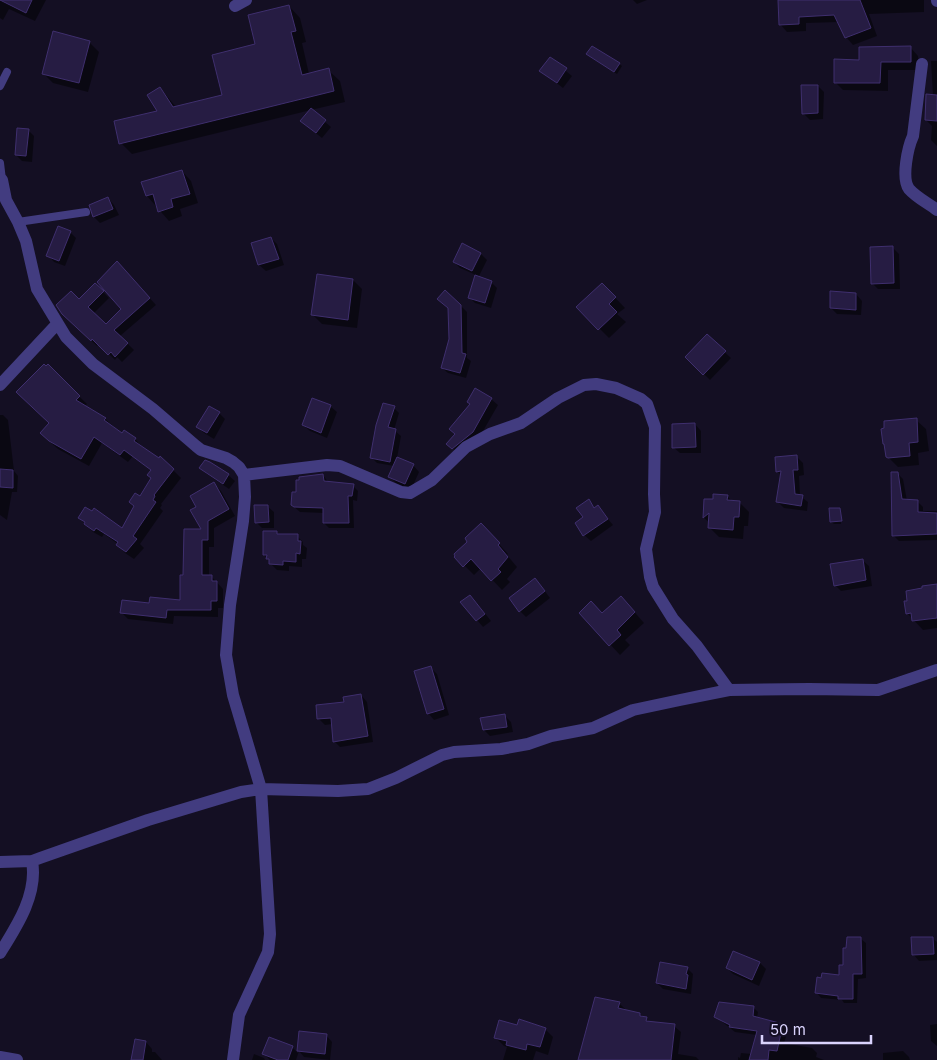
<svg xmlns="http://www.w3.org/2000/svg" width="937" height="1060" viewBox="0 0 937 1060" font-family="Inter,sans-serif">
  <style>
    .shadow { fill: #0007 }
    .building { fill: #261c43; stroke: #3f2f6e }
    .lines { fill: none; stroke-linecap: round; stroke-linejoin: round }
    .service { stroke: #423c80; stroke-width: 8 }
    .minor { stroke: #423c80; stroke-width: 12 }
  </style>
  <rect width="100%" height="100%" fill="#140f23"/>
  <path class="shadow" d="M0,0H46L35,21L9,9L3,20L0,18Z
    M633,0H647L637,4Z
    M779,0H924V12L869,14L877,36L853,45L846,37L839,22L806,23V31L787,32L780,24Z
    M289,6L300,18L306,42L302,43L309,74L328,70L340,81L345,102L311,110L331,127L322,138L308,127L311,110L132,154L121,143L159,111L160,88L176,107L224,96L257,45Z
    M89,42L99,52L88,92L53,83L43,73Z
    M910,47L918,56L919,70H888V91L843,90L835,82L860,61Z
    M591,57L619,64L622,66L617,74Z
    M550,58L572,76L563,88L541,71Z
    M931,61H937V146L931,140L932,126L926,120L933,96Z
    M818,86L824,92L823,119L810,120L804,114Z
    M28,130L34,136L32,162L22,161L16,155Z
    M182,171L191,181L198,203L180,209L182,216L169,221L147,196Z
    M108,198L114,205L119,215L100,223L94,217L91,206Z
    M70,232L76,238L65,266L54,262L48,255Z
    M271,238L277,244L284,265L266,271L259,265L253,244Z
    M462,245L481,254L487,260L478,278L491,282L497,288L491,308L475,303L469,297L476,275L460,268L454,262Z
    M892,247L899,254L900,289H878L872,283Z
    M123,269L156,305L120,336L134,350L122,362L117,357L115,360L99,344L97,346L63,314L95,284L109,298L93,314L106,326L123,309Z
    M353,280L362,289L357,328L322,324L312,314Z
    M602,284L625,308L617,314L626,322L609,338L578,307Z
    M856,294L862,301L861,315L837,314L831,308Z
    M461,306L467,312V358L471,361L466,378L448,373L442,368Z
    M707,336L731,358L710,380L687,357Z
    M48,366L87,404L84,407L105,419L123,435L135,439L142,447V448L159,460L161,458L181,478L161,504L162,505L160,508L163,511L140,544L144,548L134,559L125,553L118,544L104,534L102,537L93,532L80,518L122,530L153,479L152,471L133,456L128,462L102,443L89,466L58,449L49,441L51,423L46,368Z
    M491,399L498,405L479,438L459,454L448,444Z
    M330,406L337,412L327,438L310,431L303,425Z
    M394,408L399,413L394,430L401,436L397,458L413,465L419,472L411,490L396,483L390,477L394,466L377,463L371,457Z
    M219,413L225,419L214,439L204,433L198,427Z
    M0,415H3L8,420L14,471L18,476L17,492H12L7,520L0,515Z
    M916,420L926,429L929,451L918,453L919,465L898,467L887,456Z
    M695,424L701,431V453H680L673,447Z
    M797,457L803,463L804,475L799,476L800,496L808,502L807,511L784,508L778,502L781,475L777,471Z
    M200,468L228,475L235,481L229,489L207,474Z
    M897,473L903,479L907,501H917L923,507V511H937V540L899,541L893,535Z
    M323,475L328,482L353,486L358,491L357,501L353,500L354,528H329L324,523V513L300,512L292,505L297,493Z
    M214,484L221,491L235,516L214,528V547H209V576H211L223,589V608H218V617L174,616L173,624L128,619L121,612L150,604L181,601L185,576L203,530L198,508Z
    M727,496L733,502L740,503L749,512L748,526H744L743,539L719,537L709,527L710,523L704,518L705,500L714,501Z
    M588,501L595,508L598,507L613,525L591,541L584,535L585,518Z
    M267,506L274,512V528H262L256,522Z
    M840,509L841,524H834L831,522Z
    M277,533L280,536H297L303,542V545L307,548L306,559H302V567L289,566V571L277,570L270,563V561L264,555Z
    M490,534L508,554L507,555L517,567L507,579L510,582L502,590L481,568L474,575L456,557L468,542Z
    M862,560L869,566L872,586L841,591L835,585Z
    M937,585V628L923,630L907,613Z
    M541,586L550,598L526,617L520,611Z
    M462,602H476L491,621L483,627Z
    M630,607L644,623L625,640L630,645L620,655L581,613L602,614Z
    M431,668L437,674L449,715L434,720L428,713Z
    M361,695L367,702L373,742L340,747L334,741L332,724L325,725L319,719Z
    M504,715L511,722L513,732L490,736L484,730Z
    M932,938L937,942V960L919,961L913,954Z
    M861,939L866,943V978L858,979L857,1003H844L842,1000L821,998L817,993L841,976Z
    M734,952L760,963L766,969L759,986L733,974L727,968Z
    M687,968L693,974L691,994L663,989L657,983Z
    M619,1003L626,1010L640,1014L651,1023L674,1026L681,1032L678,1054L696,1057L699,1060H581Z
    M753,1007L758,1012L757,1018L783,1025L788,1030L784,1043L812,1048L817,1053L816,1057L824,1060H738V1057L740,1058L741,1053L752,1054L757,1035L735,1032L716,1017Z
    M937,1024V1046L931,1041L930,1025Z
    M518,1027L545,1029L553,1037L548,1055L536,1051L533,1060H503L507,1047L504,1046L496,1038Z
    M300,1033L326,1035L332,1042L330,1060L304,1057L299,1051L296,1060H270L264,1054L292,1047L298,1053Z
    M146,1042L152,1049V1052H155L162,1060H133Z
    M903,1051L909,1057L910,1060H883V1053Z
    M254,1054L264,1058L265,1060H252Z"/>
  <path class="building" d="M0,0H32L26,13Z
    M778,0H860L871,28L845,38L834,15L799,17V24L779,25Z
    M289,5L296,31L291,32L302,75L329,68L334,91L119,144L114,121L157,111L147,95L160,87L173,107L222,95L212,55L255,44L248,15Z
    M53,31L90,41L79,83L42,74Z
    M592,46L620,63L614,72L586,54Z
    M911,46V62H881L880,83H834V59L859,60V47Z
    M550,57L567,68L557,83L539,71Z
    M801,85H818V113L802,114Z
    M926,94L937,95V121L925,120Z
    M311,108L326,120L316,133L300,121Z
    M17,128L29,129L26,156L15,155Z
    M182,170L190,194L171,199L173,207L158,212L153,194L146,196L141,182Z
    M108,197L113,209L93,217L89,205Z
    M58,226L71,231L59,261L46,256Z
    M271,237L279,259L258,265L251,243Z
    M462,243L481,253L472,271L453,262Z
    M893,246L894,283L871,284L870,247Z
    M117,261L150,298L114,330L128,343L115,357L111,352L108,355L92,339L91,341L62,314L56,305L71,291L79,299L95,283L104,291L88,307L106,324L121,309L97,282Z
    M317,274L353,279L348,320L311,315Z
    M475,275L492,281L485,303L468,298Z
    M602,283L616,297L609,304L617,312L598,330L576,307Z
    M445,290L461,305L462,353L466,354L460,373L441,368L449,339L448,308L437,299Z
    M830,291L856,293V310L830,308Z
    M707,334L726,351L703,375L685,357Z
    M44,364L46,366L48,364L80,396L76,400L106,418L104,420L122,433L124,430L136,438L134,441L159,458L160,456L174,469L154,495L155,496L153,500L156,502L133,536L137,539L126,552L116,545L118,542L96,528L94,531L84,524L85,522L78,518L85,507L92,511L94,508L122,528L134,506L129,502L135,493L140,496L151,478L147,475L151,470L124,450L120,455L94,437L81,459L49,441L40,433L49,423L16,392Z
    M475,388L492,398L473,432L452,449L446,444L455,434L449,429L470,404L467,402Z
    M312,398L331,405L321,433L302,425Z
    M383,403L395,406L388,427L396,429L390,462L370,458L376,425Z
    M209,406L220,412L207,433L196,427Z
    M917,418L918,442L909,443L910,456L888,458L886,457L884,444H883L881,429L884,428V421Z
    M695,423L696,447L672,448V424Z
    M797,455L798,470H793L795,494L803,495L801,506L776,502L781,471L776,472L775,457Z
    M397,457L414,464L405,484L388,477Z
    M205,460L210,462L229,474L223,484L199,468Z
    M0,469L13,470V488L0,487Z
    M891,472H898L902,499L918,500V512L937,513V534L892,536Z
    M323,474L324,481L354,484L352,496H348L349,523H323V508L294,507L291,505L292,492H296V480H299V477Z
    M214,482L229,509L208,521V540H202V575H212V581H217V601H211V610H167L166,618L120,613L122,600L149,603L150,597L180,600V575H183L184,529H201L190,510L196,507L190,496Z
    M713,494L728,495L727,500L740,501L739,517H734L733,530L708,528L709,513L703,518L704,499H713Z
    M589,499L594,508L598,505L608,519L583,536L575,523L583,517L576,508Z
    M254,505H268L269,522L255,523Z
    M829,508H840L842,521L830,522Z
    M481,523L500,543L498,545L508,557L498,569L501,572L491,581L471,559L463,567L454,557L455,556L454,554L467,542L465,538Z
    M263,531H277V534H298V541H301L300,554L296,553V562L283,561V565L269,564V559H266L267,555H263Z
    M863,559L866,580L834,586L830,564Z
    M535,578L545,591L519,612L509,598Z
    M937,584V618L912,621L911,613L906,614L904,601H907L906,591L922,588V586Z
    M470,595L485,614L476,621L460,602Z
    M621,596L635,612L617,630L621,635L609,646L579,613L591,601L602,613Z
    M431,666L444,709L427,714L414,671Z
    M361,694L368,736L333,742L331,718L317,719L316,705L344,702L343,697Z
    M505,714L507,727L483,730L480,718Z
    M847,937H861L862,974H853V999H838V996L815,993L817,977L821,978L822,973L839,975V965H843V948H846Z
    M911,937H933L934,954L912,955Z
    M733,951L760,962L752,980L726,968Z
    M660,962L688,967L686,974L688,975L686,989L656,983Z
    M595,997L620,1002L618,1008L640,1013V1016L647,1017L646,1021L675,1024L671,1060H578Z
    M719,1002L754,1006L753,1016L783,1024L777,1051L769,1050L768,1060H749L757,1031L729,1027L730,1025L714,1017Z
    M519,1019L546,1028L540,1047L527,1044L526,1050L506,1045L507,1041L494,1038L499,1020L517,1025Z
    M299,1031L327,1034L325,1054L297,1051Z
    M269,1037L293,1046L288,1060H278L262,1054Z
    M135,1039L146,1041L143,1060H131Z"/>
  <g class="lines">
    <path class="service" d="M0,86L7,72
      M0,163L2,180
      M18,222L86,212"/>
    <path class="minor" d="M937,0V1
      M235,6L246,0
      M922,64L913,136C908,147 901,178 909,189C917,198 928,203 937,210
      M0,178L2,180L6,200L18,222L26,241L37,289L66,337L93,364L153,409L196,446L201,450L226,458L233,462L239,467L244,475L245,497L243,521L230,605L226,655L233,695L261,789L270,934L268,952L239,1015L233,1060
      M0,385L57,324
      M244,475L327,465L340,466L401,492L410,493L432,480L466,447L490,434L521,423L558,398L584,385L596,384L616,388L641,399L647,404L655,427L654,494L655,512L646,549L650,577L653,587L673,619L697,646L729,690
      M0,862L32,861L40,858L148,820L241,792L261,789L338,791L368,789L396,778L442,755L454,752L501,749L528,744L551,736L593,728L633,710L680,700L729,690L809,689L878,690L937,670
      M0,953C17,926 38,894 32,861
      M0,1057L17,1060"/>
  </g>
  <path d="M762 1035v8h109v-8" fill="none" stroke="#dad3fd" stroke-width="2.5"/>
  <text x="770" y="1035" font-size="15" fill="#dad3fd" stroke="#140f23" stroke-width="4" paint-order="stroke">50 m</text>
</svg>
